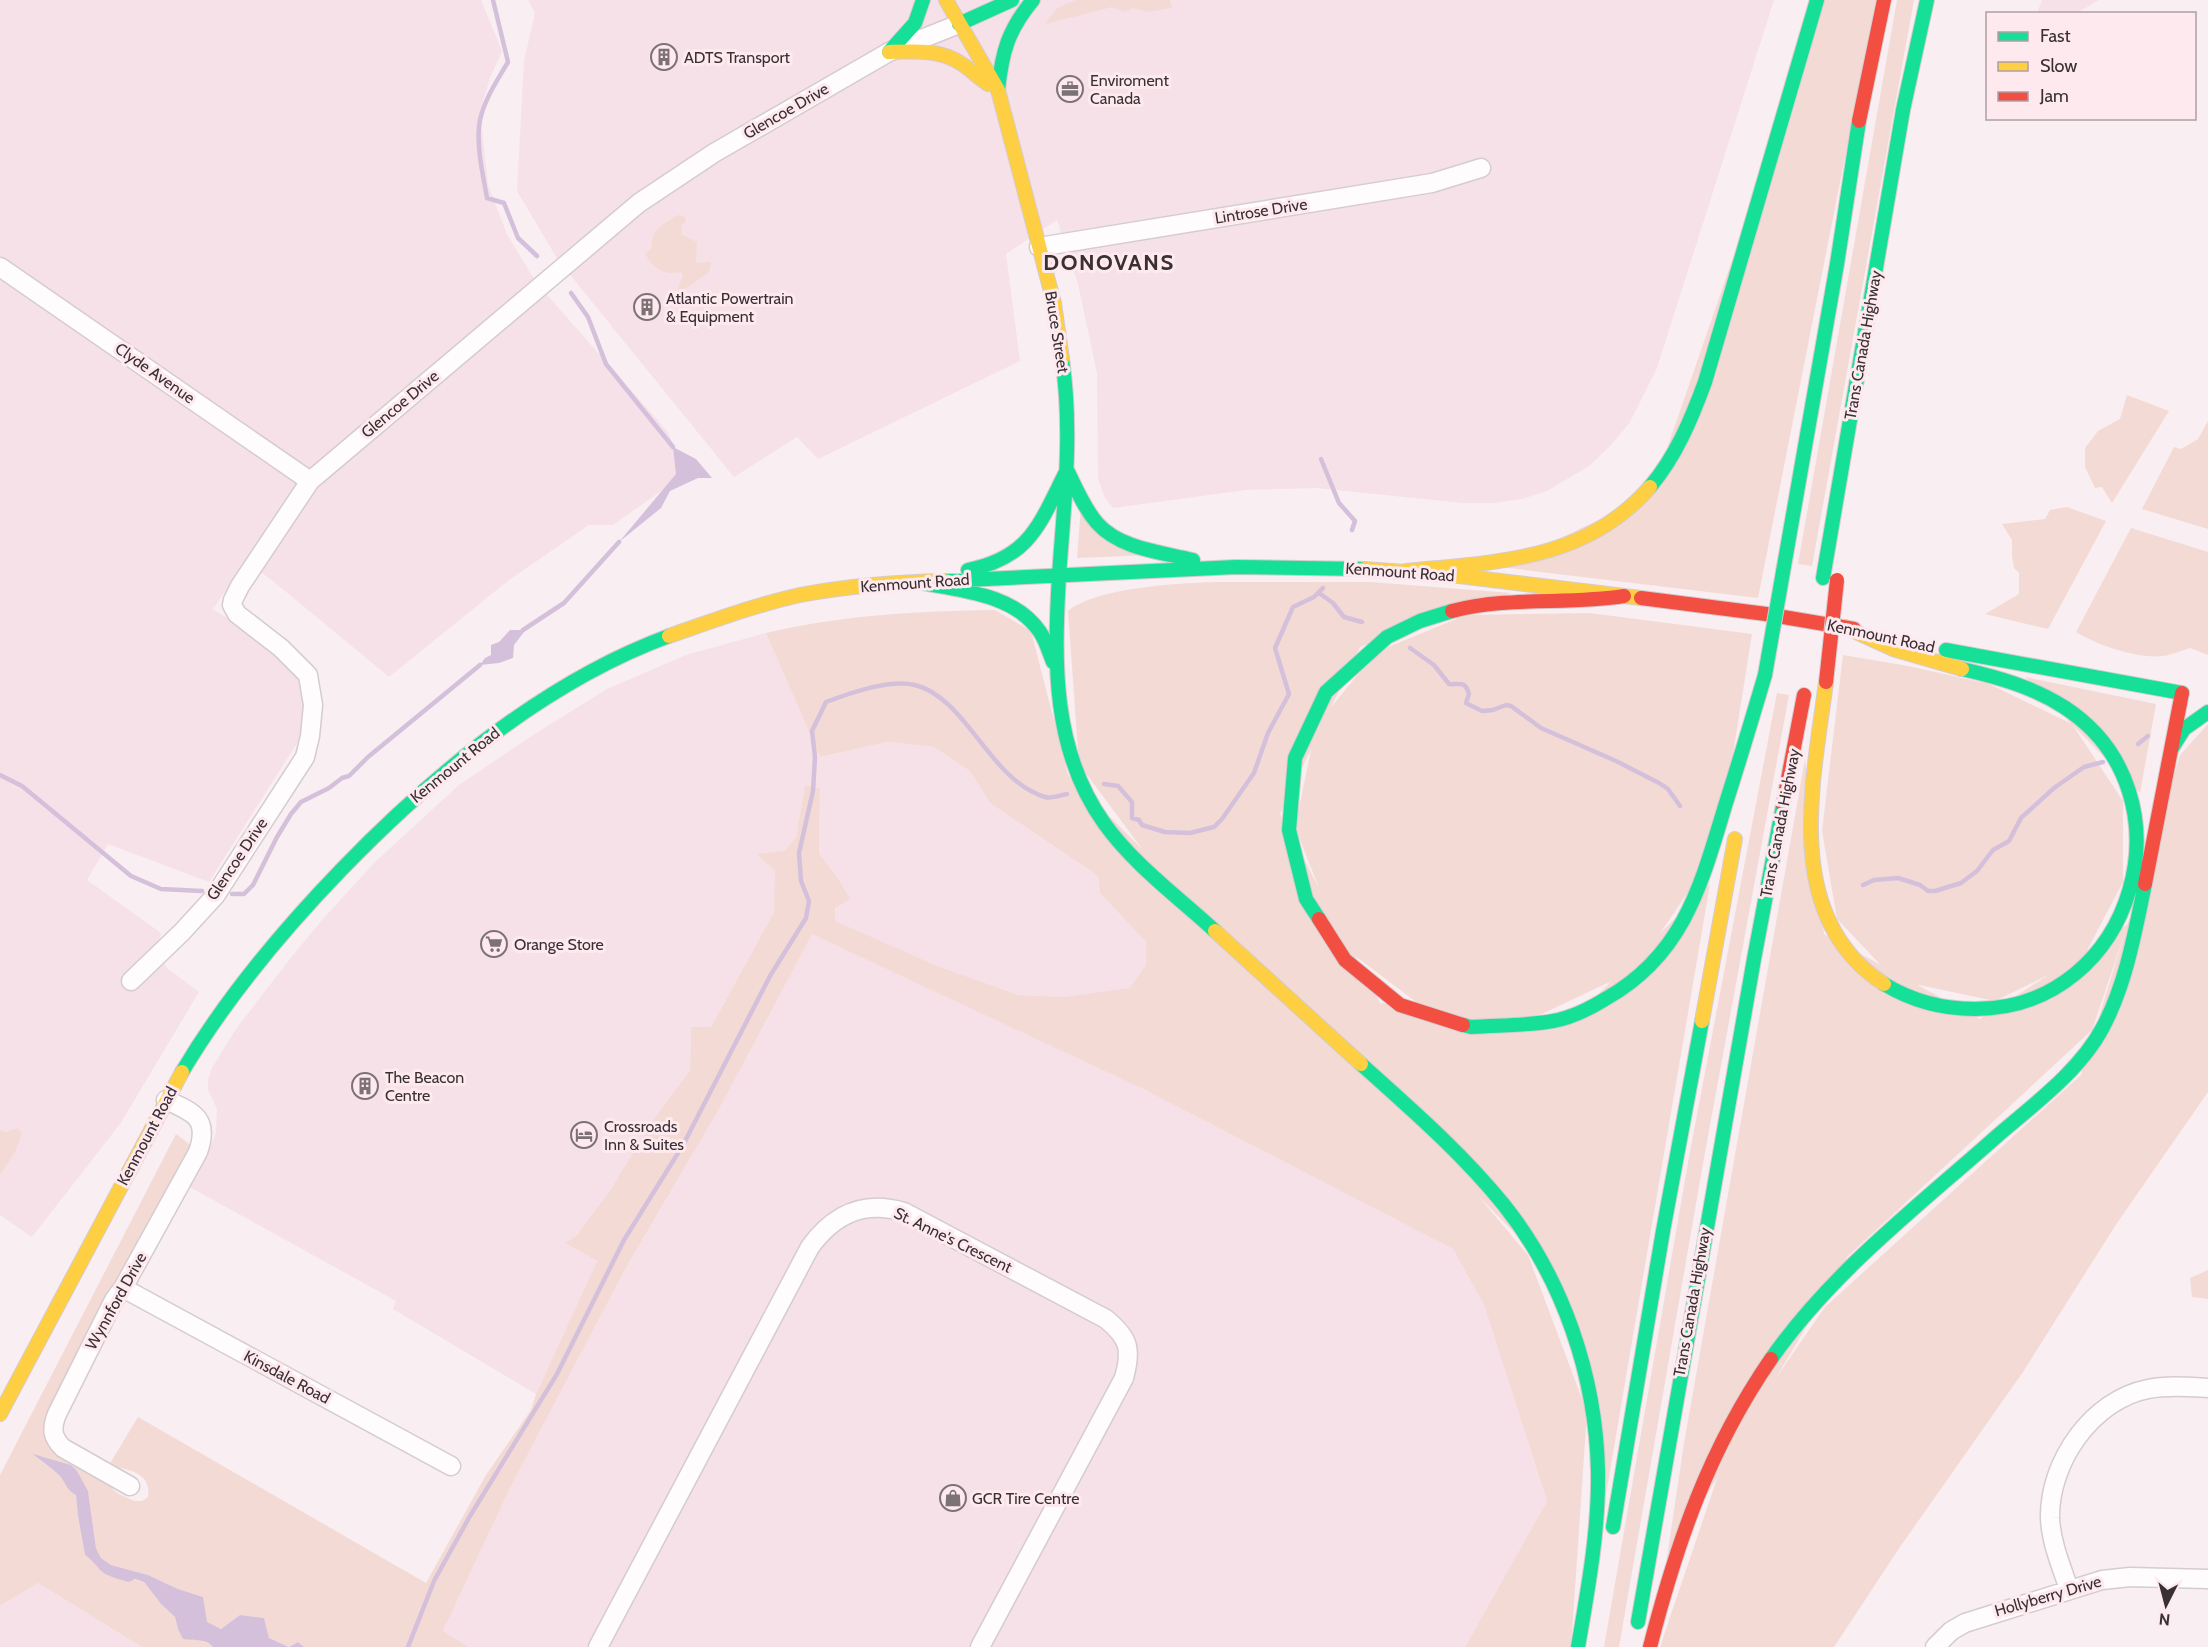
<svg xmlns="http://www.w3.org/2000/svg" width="2208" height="1647" viewBox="0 0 2208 1647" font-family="Cabin,sans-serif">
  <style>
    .built { fill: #f6e1e8 }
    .green { fill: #f4dad5 }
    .water { fill: #d4c0da }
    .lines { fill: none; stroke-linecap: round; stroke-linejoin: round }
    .stream { stroke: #d4c0da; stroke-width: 4.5 }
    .street-casing { stroke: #d5cccf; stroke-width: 21 }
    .fast-casing { stroke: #d5cccf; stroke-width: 16 }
    .slow-casing { stroke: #d5cccf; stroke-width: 16 }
    .jam-casing { stroke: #d5cccf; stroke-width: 16 }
    .street { stroke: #fefcfd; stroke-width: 18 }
    .fast { stroke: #16e098; stroke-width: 14 }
    .slow { stroke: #ffcf43; stroke-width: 14 }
    .jam { stroke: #f24e42; stroke-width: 14 }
    .fast-bridge-casing { stroke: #d5cccf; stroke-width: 16; stroke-linecap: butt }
    .jam-bridge-casing { stroke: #d5cccf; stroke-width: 16; stroke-linecap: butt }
    .fast-bridge { stroke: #16e098; stroke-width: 14 }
    .jam-bridge { stroke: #f24e42; stroke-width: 14 }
    .labels { text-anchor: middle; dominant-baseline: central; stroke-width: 6; stroke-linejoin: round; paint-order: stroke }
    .poi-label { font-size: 16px; fill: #383033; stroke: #fee9ef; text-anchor: start }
    .street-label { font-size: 16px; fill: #383033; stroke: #fee9ef }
    .district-label { font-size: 22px; font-weight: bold; letter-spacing: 1.5px; fill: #383033; stroke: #fee9ef }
  </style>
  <rect width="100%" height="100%" fill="#f9eef1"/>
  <path class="built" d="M0,0H481L502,51L490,78L480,111L488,185L507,234L531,274L548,296L668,432L685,474L613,525H589L509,580L389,677L273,581L245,561L213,609L235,623L305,676L306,717L299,740L209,882L108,844L87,880L161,933L157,950L167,968L199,992L120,1124L32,1237L0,1215Z
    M528,0H1774L1657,368L1630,422L1611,445L1589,466L1547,491L1522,499L1494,503H1463L1316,488L1246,490L1113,508L1105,498L1098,479L1097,373L1078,284L1057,220L1006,254L1020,361L818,459L797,437L734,477L558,260L517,191L524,61L535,13Z
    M2042,0H2099L2077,13H2037Z
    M766,633L820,757L887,742L934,747L970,771L990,803L1098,876L1100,893L1146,942V965L1130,989L1064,997L1019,995L940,967L834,921L839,880L819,853L820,788L805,785L796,837L785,851L776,871L774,912L711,1027H691L690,1070L651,1123L611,1189L577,1235L565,1243L597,1261L536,1394L393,1309L396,1301L188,1186L211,1145L216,1133L217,1109L208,1090V1080L212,1068L236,1029L289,960L323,919L375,862L459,785L530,737L607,689L686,655Z
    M812,933L1143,1089L1453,1249L1484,1305L1547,1501L1465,1647H989L1132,1380L1137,1362V1344L1129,1327L1115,1316L883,1199H867L835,1210L822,1219L800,1248L588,1647H469L443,1631L511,1486L628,1264L718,1111Z
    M877,1215L903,1220L1095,1321L1110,1333L1118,1344L1122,1357L1119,1370L1110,1389L971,1647H607L815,1256L822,1245L842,1227L865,1217Z
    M38,1583L142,1647H0V1606Z"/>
  <path class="green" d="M1076,0H1170L1172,8L1148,12L1132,8L1125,12L1112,7L1045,24L1057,8Z
    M1822,0H1876L1758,598L1500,567L1651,495Z
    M1897,0H1914L1812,566L1798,564Z
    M678,215L684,216L686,221L682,225L681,234L697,242L696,263L711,262L709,272L680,293L678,287L683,277L681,272C664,276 654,269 645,254L652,248C649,231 666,222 678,215Z
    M2127,395L2169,411L2112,503L2102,487L2095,488L2085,467V448L2098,431L2120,419Z
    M2208,421V529L2142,509L2174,447L2181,449L2198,439Z
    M1081,507L1150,555L1077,558Z
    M2067,507L2106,521L2048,629L1985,614L2019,594V573L2014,568L2012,555V540L2002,524L2045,519L2050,510Z
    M2131,528L2208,552V655L2190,648C2182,650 2172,655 2163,656C2136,659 2098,645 2076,632Z
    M1219,582H1371L1511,593L1360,647L1280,814L1380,1003L1568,1024L1710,884L1604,1506L1557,1276L1160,873L1079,764L1068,611C1097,587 1181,583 1219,582Z
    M995,610L1031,631L1068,775L1416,1122L1528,1255L1587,1412L1571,1647H1465L1547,1501L1484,1305L1453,1249L1143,1089L812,934L718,1111L628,1264L511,1486L443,1631L469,1647H304L298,1642L289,1647L269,1638L264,1618L240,1615L221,1629L206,1622L203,1597L178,1589L148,1575L111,1565L101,1558L96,1548L88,1491L71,1465L35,1455C41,1462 50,1467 58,1473C66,1479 66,1490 76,1495L78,1516L85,1555L94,1561L101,1571L144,1582L161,1604L175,1617L178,1629L192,1640C200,1640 208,1641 213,1647H142L38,1583L0,1606V1475L176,1134L192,1146L47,1426L117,1493L134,1501H142L148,1497C152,1472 128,1470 109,1465L138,1417L426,1583L486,1475L531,1410L536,1394L597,1261L565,1243L577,1235L611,1189L651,1123L690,1070L691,1027H711L774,912L775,871L757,854L785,851L796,837L805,785L820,788L819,853L839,880L850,899L835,908V921L940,967L1019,995L1064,997L1130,988L1146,965V942L1100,893L1098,876L990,803L970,771L934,747L887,742L820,757L766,633C842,615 917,611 995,610Z
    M1590,613L1752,634L1732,760L1699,876L1635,970L1527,1021L1424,1008L1342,946L1295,827L1316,726L1376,652L1466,615Z
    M1843,655L1908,666L1989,684L2072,724L2123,801V882L2083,958L1995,1001L1895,980L1837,919L1822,831Z
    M2025,677L2156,704L2140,793Z
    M1777,693L1789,695L1704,1158L1619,1647H1604L1689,1157Z
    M2208,724V1092L2115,1226L2023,1372L1900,1547L1834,1647H1660L1727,1449L1825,1307L2081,1075L2180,755Z
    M1805,759L1824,934L1980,1019L2128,924L2092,1030L1848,1256L1666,1564L1684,1443Z
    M17,1128L22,1133L15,1152L0,1175V1130L7,1132Z
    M2208,1270V1299L2192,1297L2190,1278Z"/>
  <path class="water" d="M673,447L696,459L712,478H698L670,491L661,508L619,542L676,474Z
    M510,630H523L524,632L514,645L513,658L499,663L480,665L485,658L491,655V645L499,642Z
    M33,1454L71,1465L77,1471L88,1491L96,1548L101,1558L111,1565L148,1575L178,1589L203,1597L207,1622L221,1629L240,1615L264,1618L269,1638L289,1647L298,1642L304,1647H213C206,1638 194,1641 183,1639L178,1629L175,1617L161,1604L144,1582L135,1579L129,1582C119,1579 108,1577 100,1570C95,1564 92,1560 85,1555L78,1516L76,1495C67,1491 66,1483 60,1476C57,1472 40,1460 33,1454Z"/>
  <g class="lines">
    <path class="stream" d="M493,0L508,62C497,81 481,104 479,127C477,150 483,175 487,198L504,203L518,238L537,256
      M571,293L588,317L606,364L673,447
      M1321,459L1339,503L1355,521L1352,530
      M1319,593L1333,603L1344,617L1362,622
      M523,630L564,603L619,542
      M1410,648L1434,665L1449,684C1460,685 1465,680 1469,694L1466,703L1482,711L1493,710L1506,705L1511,706L1541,728L1616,761L1659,783L1668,789L1680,806
      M2138,744L2148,736
      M0,775L22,786L131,876L161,889L202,891
      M1104,784L1118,786L1132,802V818L1139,820L1142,825L1165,832L1190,833L1214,827L1222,819L1254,773L1268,733L1289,694L1275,648L1293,607L1314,597L1323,588
      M1863,885L1874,880L1898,878L1920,885L1928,891H1935L1961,883L1977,871L1993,850L2009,841L2021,818L2054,788L2084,767L2103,762
      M232,894H244L253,885L277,837L291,814L301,802L329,788L342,778L349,776L368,757L480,665
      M408,1647L434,1581L470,1516L557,1374L624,1240L683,1145L770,976L806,918L809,901L801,881L799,853L813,791L815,757L812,731L826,702C850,693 889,679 915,685C967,698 990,781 1045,797C1051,799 1061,795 1067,794"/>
    <defs>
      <path id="street" d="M1039,247L1432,183L1481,168
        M0,267L310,481
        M131,981L182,932L215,896L305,757L310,736L313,705L308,675L281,648L237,614L232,605L233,600L240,586L310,481L639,203L714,153L889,52L959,24
        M123,1288L451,1466
        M130,1486L63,1448C52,1437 51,1429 57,1414L114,1300L123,1288L198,1152C210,1118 193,1112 166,1100
        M2069,1589C2061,1566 2051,1542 2050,1518C2049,1462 2092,1400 2148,1389C2168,1385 2189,1387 2208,1388
        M598,1647L810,1247C834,1214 864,1200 904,1212L1106,1319C1129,1338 1132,1349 1124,1378L980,1647
        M1935,1647L1951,1631L1965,1623L2102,1580L2130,1577L2208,1579"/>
      <path id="fast" d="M959,24L1012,0
        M889,52L915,23L923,0
        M998,90C1002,52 1008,30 1033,0
        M1067,470C1076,488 1084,508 1097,523C1120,549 1161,552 1193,560
        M1650,487C1676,456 1691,420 1705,382L1817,0
        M968,570C1032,557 1040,522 1067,470
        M1783,572L1837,264L1859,121
        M1059,576C1064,504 1073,431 1062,359
        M1059,576C1054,662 1052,750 1104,823C1133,864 1178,897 1215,931
        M1823,578L1903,110L1927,0
        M945,581L1236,567L1364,569
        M916,582C957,590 1014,593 1040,632C1046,641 1049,652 1053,662
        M1946,650L2182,693
        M2172,748L2184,729L2208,712
        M1319,919L1306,899L1289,830L1295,758L1326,692L1387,637L1420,621L1452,611
        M1884,984C1912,1001 1942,1009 1975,1009C2135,1009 2197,793 2064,707C2033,687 1997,677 1962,669
        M1463,1025L1471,1027C1497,1025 1526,1026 1553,1021C1571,1018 1591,1008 1607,998C1684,954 1701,885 1725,806C1739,762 1752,719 1765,675
        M1361,1064C1411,1109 1462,1153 1504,1205C1563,1279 1596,1376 1598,1471C1599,1530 1588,1589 1578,1647
        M182,1072C226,998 282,931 342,869C433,775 544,682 669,636
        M1771,1359C1832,1272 1917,1207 1996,1137C2032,1106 2081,1070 2103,1027C2126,984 2135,932 2145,884
        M1613,1527L1663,1231L1702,1021
        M1638,1622L1754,959L1783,805"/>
      <path id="slow" d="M946,0L998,90L1054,303L1062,359
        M889,52C914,51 940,49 962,64C971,70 979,78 988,84
        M1364,569L1459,576L1641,598
        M1406,571C1496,562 1586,561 1650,487
        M1845,627L1893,649L1962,669
        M669,636C712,621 755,605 800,595C848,586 897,582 945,581
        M1826,682C1813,783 1781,917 1884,984
        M1215,931L1361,1064
        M1702,1021L1735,839
        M0,1414L182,1072"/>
      <path id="jam" d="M1859,121L1884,0
        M1641,598L1766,614L1854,629
        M1452,611C1509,596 1567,605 1624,596
        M1783,805L1804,695
        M2145,884L2182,693
        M1319,919L1345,960L1400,1005L1463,1025
        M1650,1647C1677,1542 1709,1449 1771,1359"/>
    </defs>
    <use href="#street" class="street-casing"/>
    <use href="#fast" class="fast-casing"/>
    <use href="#slow" class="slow-casing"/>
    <use href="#jam" class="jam-casing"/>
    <use href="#street" class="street"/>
    <use href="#fast" class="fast"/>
    <use href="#slow" class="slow"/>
    <use href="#jam" class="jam"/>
    <defs>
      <path id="fast-bridge" d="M1765,675L1783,572"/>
      <path id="jam-bridge" d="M1826,682L1837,580"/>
    </defs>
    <use href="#fast-bridge" class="fast-bridge-casing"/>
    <use href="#jam-bridge" class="jam-bridge-casing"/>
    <use href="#fast-bridge" class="fast-bridge"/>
    <use href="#jam-bridge" class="jam-bridge"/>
  </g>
  <defs>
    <symbol id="building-ring" viewBox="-11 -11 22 22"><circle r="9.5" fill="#fee9ef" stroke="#7c7276" stroke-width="1.5"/><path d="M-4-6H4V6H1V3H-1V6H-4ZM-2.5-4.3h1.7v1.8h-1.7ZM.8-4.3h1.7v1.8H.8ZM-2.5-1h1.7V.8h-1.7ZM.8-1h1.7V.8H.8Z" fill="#7c7276"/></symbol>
    <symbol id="office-ring" viewBox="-11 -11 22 22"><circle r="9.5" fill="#fee9ef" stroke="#7c7276" stroke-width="1.5"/><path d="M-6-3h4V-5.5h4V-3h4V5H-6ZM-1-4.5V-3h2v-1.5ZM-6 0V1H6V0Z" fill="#7c7276"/></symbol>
    <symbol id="supermarket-ring" viewBox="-11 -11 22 22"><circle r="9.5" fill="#fee9ef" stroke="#7c7276" stroke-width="1.5"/><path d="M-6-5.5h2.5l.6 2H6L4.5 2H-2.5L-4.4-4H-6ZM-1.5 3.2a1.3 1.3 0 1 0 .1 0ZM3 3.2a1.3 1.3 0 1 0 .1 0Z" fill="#7c7276"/></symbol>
    <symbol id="hotel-ring" viewBox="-11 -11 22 22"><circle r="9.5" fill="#fee9ef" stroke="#7c7276" stroke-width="1.5"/><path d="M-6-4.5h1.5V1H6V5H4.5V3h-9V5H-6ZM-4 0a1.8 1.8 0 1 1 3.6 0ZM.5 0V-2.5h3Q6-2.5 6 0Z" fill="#7c7276"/></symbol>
    <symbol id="shop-ring" viewBox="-11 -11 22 22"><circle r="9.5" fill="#fee9ef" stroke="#7c7276" stroke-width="1.5"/><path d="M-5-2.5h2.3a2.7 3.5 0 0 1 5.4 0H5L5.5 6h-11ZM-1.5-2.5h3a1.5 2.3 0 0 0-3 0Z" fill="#7c7276"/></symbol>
  </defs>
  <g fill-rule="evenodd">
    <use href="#building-ring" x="649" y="42" width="30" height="30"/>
    <use href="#office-ring" x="1055" y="74" width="30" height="30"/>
    <use href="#building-ring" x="632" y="292" width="30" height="30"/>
    <use href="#supermarket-ring" x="479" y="929" width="30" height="30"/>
    <use href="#building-ring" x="350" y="1071" width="30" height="30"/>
    <use href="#hotel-ring" x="569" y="1120" width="30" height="30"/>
    <use href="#shop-ring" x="938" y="1483" width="30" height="30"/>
  </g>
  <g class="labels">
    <g class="poi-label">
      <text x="684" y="57">ADTS Transport</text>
      <text x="1090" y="80">Enviroment<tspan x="1090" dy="18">Canada</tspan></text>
      <text x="666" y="298">Atlantic Powertrain<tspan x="666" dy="18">&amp; Equipment</tspan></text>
      <text x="514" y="944">Orange Store</text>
      <text x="385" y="1077">The Beacon<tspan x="385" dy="18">Centre</tspan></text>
      <text x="604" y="1126">Crossroads<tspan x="604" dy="18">Inn &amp; Suites</tspan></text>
      <text x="972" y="1498">GCR Tire Centre</text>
    </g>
    <g class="street-label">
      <text transform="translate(786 111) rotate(-30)">Glencoe Drive</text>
      <text transform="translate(1261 211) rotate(-9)">Lintrose Drive</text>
      <text transform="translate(1057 332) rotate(81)">Bruce Street</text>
      <text transform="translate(1863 345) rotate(-80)">Trans Canada Highway</text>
      <text transform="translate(155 373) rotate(35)">Clyde Avenue</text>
      <text transform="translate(400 404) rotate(-40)">Glencoe Drive</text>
      <text transform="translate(1400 572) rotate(4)">Kenmount Road</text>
      <text transform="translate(915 583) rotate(-4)">Kenmount Road</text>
      <text transform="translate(1881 636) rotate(12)">Kenmount Road</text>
      <text transform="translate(455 765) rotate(-39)">Kenmount Road</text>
      <text transform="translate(1780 823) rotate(-79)">Trans Canada Highway</text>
      <text transform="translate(237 859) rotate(-56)">Glencoe Drive</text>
      <text transform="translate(147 1136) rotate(-62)">Kenmount Road</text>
      <text transform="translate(953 1240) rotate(26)">St. Anne's Crescent</text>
      <text transform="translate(116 1301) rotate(-61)">Wynnford Drive</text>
      <text transform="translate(1692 1302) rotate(-80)">Trans Canada Highway</text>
      <text transform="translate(287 1377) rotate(28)">Kinsdale Road</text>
      <text transform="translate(2048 1596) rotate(-16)">Hollyberry Drive</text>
    </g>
    <g class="district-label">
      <text x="1109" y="262">DONOVANS</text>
    </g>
  </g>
  <rect x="1986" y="12" width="210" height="108" fill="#fee9ef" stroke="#af9fa4" stroke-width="1.5"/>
  <rect x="1998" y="32" width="30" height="9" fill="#16e098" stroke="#af9fa4" stroke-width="1.5"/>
  <text x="2040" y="42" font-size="18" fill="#383033">Fast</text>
  <rect x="1998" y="62" width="30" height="9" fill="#ffcf43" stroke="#af9fa4" stroke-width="1.5"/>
  <text x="2040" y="72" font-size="18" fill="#383033">Slow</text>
  <rect x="1998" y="92" width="30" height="9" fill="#f24e42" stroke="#af9fa4" stroke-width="1.5"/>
  <text x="2040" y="102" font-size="18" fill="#383033">Jam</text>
  <g transform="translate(2166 1605) rotate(186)" stroke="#fee9ef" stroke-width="4.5" paint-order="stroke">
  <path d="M0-4.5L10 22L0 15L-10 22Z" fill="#383033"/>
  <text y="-9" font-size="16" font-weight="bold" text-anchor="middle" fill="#383033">N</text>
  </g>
</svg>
